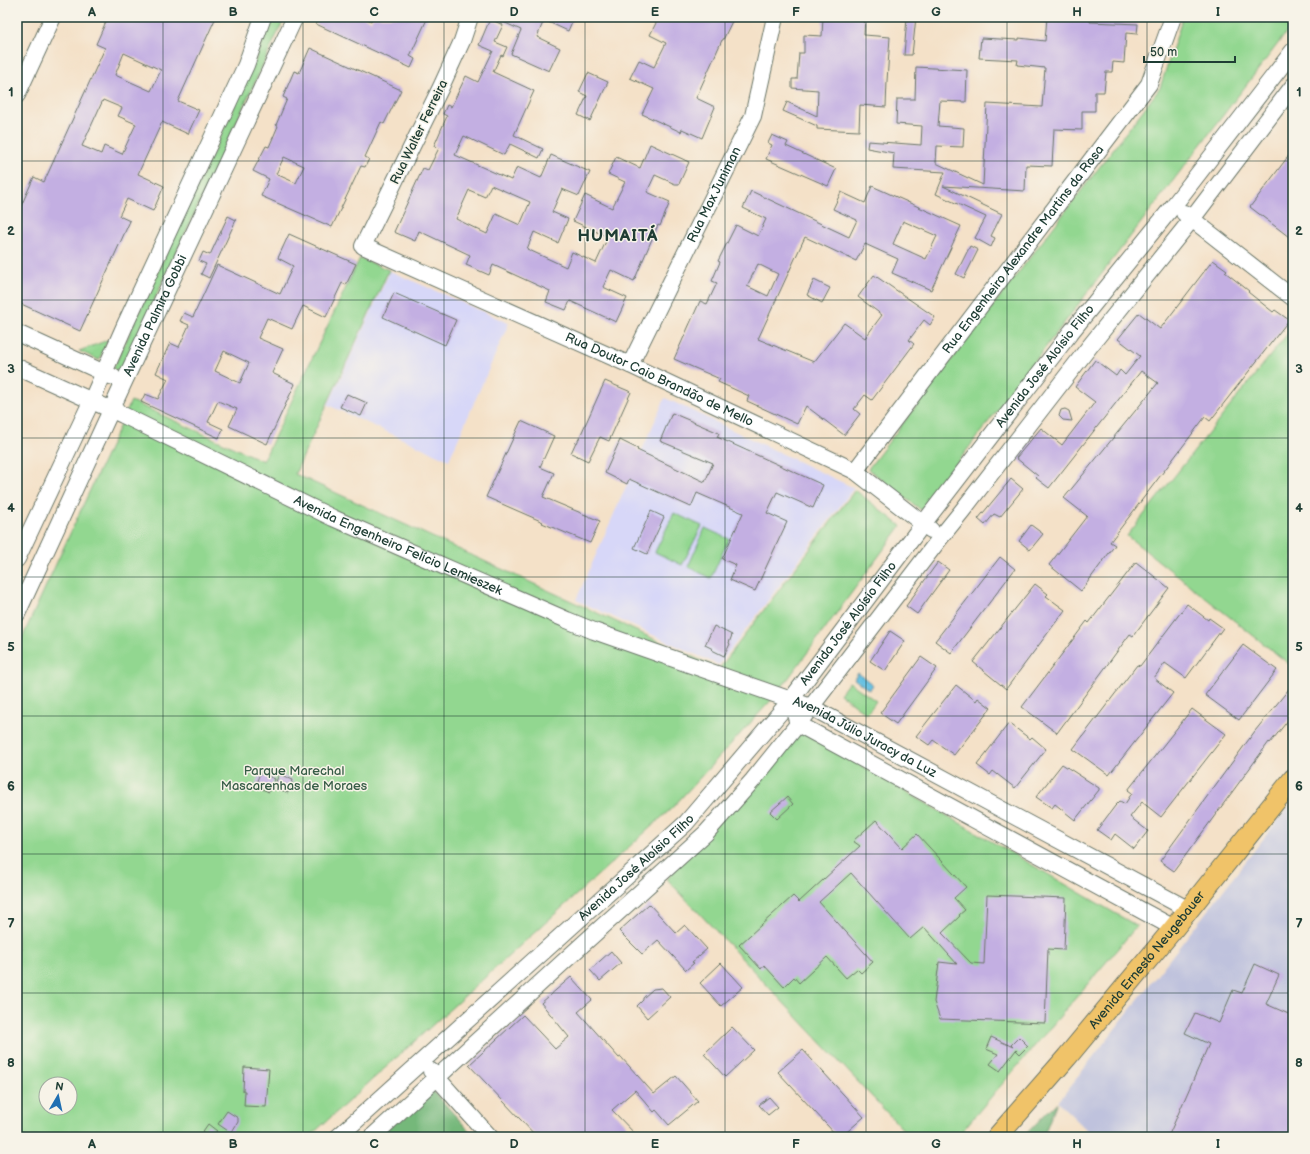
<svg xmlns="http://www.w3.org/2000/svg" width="1310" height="1154" viewBox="0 0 1310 1154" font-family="'Balsamiq Sans',sans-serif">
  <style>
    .built { fill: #d7d7f8 }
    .industrial { fill: #bfc2dd }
    .green { fill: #92d790; stroke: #588a62; fill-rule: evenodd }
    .forest { fill: #75b87a; stroke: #4a7a57 }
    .water { fill: #65c0e2; stroke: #427e8b }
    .building { fill: #c3afe2; fill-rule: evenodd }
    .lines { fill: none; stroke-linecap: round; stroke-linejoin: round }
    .minor-casing { stroke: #6a7668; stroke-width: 18 }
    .major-casing { stroke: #6a7668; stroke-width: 22 }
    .minor { stroke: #fff; stroke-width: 16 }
    .major { stroke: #f0c369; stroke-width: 20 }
    .grid { fill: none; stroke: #1f3d34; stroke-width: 1; stroke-opacity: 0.55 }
    .labels { text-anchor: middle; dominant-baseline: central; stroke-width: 3; stroke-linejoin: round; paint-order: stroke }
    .street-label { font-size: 13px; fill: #1f3d34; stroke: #f7f3e8 }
    .park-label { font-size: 13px; fill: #365c46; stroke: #f7f3e8 }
    .district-label { font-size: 17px; font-weight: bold; letter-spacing: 1px; fill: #1f3d34; stroke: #f7f3e8 }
    .neatline { fill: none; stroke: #1f3d34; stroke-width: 1.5 }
    .grid-label { font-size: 13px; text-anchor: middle; font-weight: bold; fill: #1f3d34 }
  </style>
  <rect width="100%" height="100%" fill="#f7f3e8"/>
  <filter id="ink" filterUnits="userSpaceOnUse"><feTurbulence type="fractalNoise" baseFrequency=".025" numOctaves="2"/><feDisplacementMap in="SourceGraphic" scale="8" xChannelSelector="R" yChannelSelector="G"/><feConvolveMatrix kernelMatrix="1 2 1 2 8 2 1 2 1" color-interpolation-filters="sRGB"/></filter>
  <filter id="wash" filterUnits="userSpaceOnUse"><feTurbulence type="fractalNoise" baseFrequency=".012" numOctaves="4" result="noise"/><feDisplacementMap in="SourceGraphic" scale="16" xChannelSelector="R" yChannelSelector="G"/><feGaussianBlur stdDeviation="0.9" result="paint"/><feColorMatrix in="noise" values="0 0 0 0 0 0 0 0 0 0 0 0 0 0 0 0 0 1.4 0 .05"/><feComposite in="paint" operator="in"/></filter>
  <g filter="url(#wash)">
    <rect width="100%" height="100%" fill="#f4e1c8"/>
    <path class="built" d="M390,271L509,323L449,460L328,405Z
      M665,398L854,488L719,665L576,600Z"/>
    <path class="industrial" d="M1293,801V1137H1094L1058,1102Z"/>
    <path class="green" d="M272,17H285L121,372L113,369L254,64Z
      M1183,17H1293V24L921,510L868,469L1160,88Z
      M360,258L389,270L295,474L719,669L855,490L901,526L776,695L672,808L309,1137H17V649L131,401L263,461ZM46,1084H70V1108H46Z
      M1293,327V667L1127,536Z
      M108,340L99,360L79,351Z
      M674,513L702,526L682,565L655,552Z
      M705,528L729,539L711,578L688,567Z
      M849,682L876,701L867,714L840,694Z
      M800,730L1137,926L957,1137H910L667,879Z"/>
    <path class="forest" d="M431,1089L475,1137H378Z
      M1057,1102L1043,1137H1023Z"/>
    <path class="water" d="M858,673L873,685L869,690L854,679Z"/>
    <g id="blocks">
      <path class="building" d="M108,17H216L178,101L199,110L188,134L162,122L138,174L164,186L153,211L127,199L119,216L130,221L80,331L17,302V215L34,177L44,182L105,48L96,44ZM124,53L161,70L151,91L115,75ZM103,100L122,108L118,116L136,124L122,154L104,146L101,154L82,146Z
        M319,17H363L371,21L373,17H428L410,56L415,59L411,68L316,24Z
        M492,17H574L568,31L544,20L537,37L560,48L549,71L511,54L521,30Z
        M659,17H674L685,22L687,17H734L723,40H722L696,98L715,107L702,138L682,129L681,132L642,114L654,89L630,78L639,60L654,67L666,43L650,35Z
        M823,17H865L864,35L890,37L887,81L886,107L860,105L859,131L817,129V126L783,111L787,102L817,116L818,90L792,88V79H797L799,53H804V35L822,36Z
        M907,17H916L912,55H904Z
        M1047,17H1090V22L1138,24L1137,34L1126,33L1124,63L1113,62L1112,72H1106L1104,92H1095V111H1082V130L1054,129L1052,166L1026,165L1025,191L943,186L1002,214L991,236L995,238L991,247L975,238L986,217L936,194L945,172L893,169L894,153L867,148L868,141L921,145L922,126L896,124L897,99H915L916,67L967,70L966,102L940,101L938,126L964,128L963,147L937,146L936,163L983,185L987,104L1042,107L1045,68L1017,65L1018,60L979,58L981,38L1019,40V38L1045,41Z
        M490,19L503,25L495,42L507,47L503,56L501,55L493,72L534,91L514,135L543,149L539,158L510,144L504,155L464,136L455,155L511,180L517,167L541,178L551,155L590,172L579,196L562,189L552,212L568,219L558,243L534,232L527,249L566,267L572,252L596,263L608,237L573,221L585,195L612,208L625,182L608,174L616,157L640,168L650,144L689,162L679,184H675L655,175L647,192L670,202L660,226L658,225L634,281L611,270L603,287L627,298L616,322L570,301L566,310L546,302L550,291L493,265L489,275L466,265L470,255L419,231L415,241L394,232L423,168L428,170L439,148L434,146L447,116L443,114L447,105L451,107L466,76L478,82L493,51L479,45ZM491,185L530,202L520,225L496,214L487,234L456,219L469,190L485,197Z
        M310,48L401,90L384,124L381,122L365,157L369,159L365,167L361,166L332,227L261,196L269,179L253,171L266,146L269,147L278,126L276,125L287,99L283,97L294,71L299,73ZM284,157L304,166L296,183L276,174Z
        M588,73L608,82L590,121L578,115L587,96L579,92Z
        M772,135L788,142L786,146L836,169L828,186L766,159L772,145L768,143Z
        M1293,150V240L1250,207Z
        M872,186L961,226L931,290L892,273L898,259L865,244L856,261L805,237L758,339L814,362L844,323L865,338L882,315L858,297L874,275L935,317L930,325L924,320L909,340L914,344L872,400L865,395L854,409L860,414L844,435L806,406L797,424L747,401L749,396L718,382L720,379L674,359L700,301L707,304L717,283L712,281L720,262L718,261L736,225L758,236L766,219L743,208L751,191L849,237L857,220L833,209L841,192L865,203ZM903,221L937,236L926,259L893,244ZM758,264L778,274L768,296L747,286Z
        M228,216L236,220L209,278L201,274L206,264L199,261L203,252L210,255Z
        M289,234L356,264L346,285L342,283L326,317L303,306L292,329L267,318L258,338L283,349L272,373L295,384L267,444L229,426L237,409L218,401L208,422L223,429L219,438L141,402L145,394L158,399L168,379L156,373L170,343L179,347L189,325L180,321L184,313L193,317L217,265L280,294L293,266L278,258ZM224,351L249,363L240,383L215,371Z
        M970,246L978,250L964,278L956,274Z
        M1213,260L1227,270L1225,272L1249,291L1248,292L1273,312L1275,310L1289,320L1210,421L1205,417L1110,542L1115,545L1081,591L1049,565L1087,516L1064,498L1158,383L1141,371L1049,488L1036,478L1038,476L1016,458L1041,428L1062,445L1095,402L1075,387L1095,360L1116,376L1120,370L1125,375L1140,356L1118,339L1139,313L1160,329Z
        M814,280L830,288L822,303L807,295Z
        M394,293L456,320L445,345L383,317Z
        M605,381L631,392L609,441L600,437L588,461L571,453L576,442L577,443Z
        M347,394L367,403L361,416L340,407Z
        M1065,409L1069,411L1072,421L1063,420L1059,416L1061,410Z
        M672,413L719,433L717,437L823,485L813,508L777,492L767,513L787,522L755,591L730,580L736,565L722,559L743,513L697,493L691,507L629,479L627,484L605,473L620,440L638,449L637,450L705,482L713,463L660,441Z
        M521,421L554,436L540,467L554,473L543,497L600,521L590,543L542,523L543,522L486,497Z
        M1011,479L1023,489L1000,517L994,514L985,525L978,519Z
        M651,511L664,517L647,554L634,548Z
        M1031,525L1043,534L1030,550L1019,541Z
        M1000,557L1015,569L951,653L935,641Z
        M938,562L949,570L917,614L906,606Z
        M1136,562L1169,588L1133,636L1130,634L1057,733L1022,707L1087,621L1089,623Z
        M1035,584L1048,594L1046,596L1065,610L1006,689L973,662Z
        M1187,604L1208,620L1209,618L1223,628L1186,678L1165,663L1154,678L1173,693L1109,775L1073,749L1137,665L1140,666Z
        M714,626L732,635L729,643L730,644L724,656L712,650L713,649L705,645Z
        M890,631L905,641L885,671L870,661Z
        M1243,645L1277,670L1239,720L1205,695Z
        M921,657L937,668L896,724L880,713Z
        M1293,684V714L1270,743L1269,742L1174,871L1160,861L1255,731Z
        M956,685L976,701L978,698L991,708L954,755L933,740L929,745L916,736Z
        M1192,709L1226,734L1161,817L1142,802L1130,817L1148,831L1134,849L1115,834L1111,840L1097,830L1115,806L1120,801L1125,804L1132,793L1128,790Z
        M1009,723L1030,739L1032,737L1046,749L1015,788L993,771L990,775L977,765Z
        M1062,764L1099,788V790L1075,820L1055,804L1052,808L1036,797Z
        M260,773L275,779L269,792L255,786Z
        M279,774L293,780L288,793L274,787Z
        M787,797L793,804L777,819L770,812Z
        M876,820L902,848L917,834L966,887L954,898L965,910L959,915L960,916L942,933L971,963L984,964L987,895L1066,898L1064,950L1048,949L1045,1023L940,1019L934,1002L939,962L957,964L924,927L910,939L851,873L819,902L873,962L861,973L857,969L846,978L827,957L799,983L794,977L784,987L764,965L761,969L739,945L793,896L799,902L860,846L853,841Z
        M649,904L676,933L685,925L707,949L692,962L694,963L686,970L658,940L642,954L619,931Z
        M611,951L621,963L600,981L590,970Z
        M721,963L743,987L721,1006L700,983Z
        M1255,964L1279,975L1266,1004L1293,1016V1137H1168L1209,1044L1185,1033L1195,1013L1219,1023L1233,990L1242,993Z
        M571,977L592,1000L578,1012L619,1058L621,1057L654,1094L676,1076L698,1101L669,1125L656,1110L654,1112L635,1090L612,1110L638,1137H537L469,1065L523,1015L555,1049L569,1037L541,1003Z
        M662,988L670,997L647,1018L637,1006L643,1000V998L653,989Z
        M732,1027L754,1050L725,1077L704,1054Z
        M991,1037L1013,1047L1011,1045L1019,1037L1028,1046L1020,1054L1016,1050L1000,1071L990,1064L998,1054L986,1049Z
        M803,1050L864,1117L841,1137H838L778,1072Z
        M244,1067L269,1069L266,1107L244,1106L245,1091H243Z
        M769,1097L778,1107L768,1115L759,1105Z
        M227,1111L238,1118V1122L231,1133L218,1124Z
        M208,1124L217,1131L212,1137H199Z"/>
    </g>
  </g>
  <g filter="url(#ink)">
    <use href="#blocks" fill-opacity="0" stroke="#6a7668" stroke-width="1"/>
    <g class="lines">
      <defs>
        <g id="minor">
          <path id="s1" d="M470,17L462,41L441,87L363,246L630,365L855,471L931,530"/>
          <path d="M17,95L53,17"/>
          <path d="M1184,213L1293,298"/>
          <path d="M17,333L113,377"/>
          <path id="s2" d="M630,365L753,116L775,17"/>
          <path id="s3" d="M17,367L123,415L333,518L567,620L594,631L811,707L1189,910"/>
          <path id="s4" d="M855,471L1149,84L1173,17"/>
          <path d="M17,559L91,402L125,325L246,65L263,17"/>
          <path id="s5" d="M17,614L124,382L295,17"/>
          <path d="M795,714L798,724L1174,928"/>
          <path d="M431,1071L490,1137"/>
          <path id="s6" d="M338,1137L686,823L790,701L923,524L1071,332L1174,205L1293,51"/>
          <path d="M372,1137L583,944L706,833L753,780L798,724L941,537L962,511L1090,346L1192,219L1293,86"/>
        </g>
        <g id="major">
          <path id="s7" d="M997,1137L1067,1057L1174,928L1293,779"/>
        </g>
      </defs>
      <use href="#minor" class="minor-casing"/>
      <use href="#major" class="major-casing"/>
      <use href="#minor" class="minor"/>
      <use href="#major" class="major"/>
    </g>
  </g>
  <path class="grid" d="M163,17V1137M303,17V1137M444,17V1137M585,17V1137M725,17V1137M866,17V1137M1007,17V1137M1147,17V1137M17,161H1293M17,300H1293M17,438H1293M17,577H1293M17,716H1293M17,854H1293M17,993H1293"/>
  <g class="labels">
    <g class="street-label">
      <text transform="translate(419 132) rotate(-64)">Rua Walter Ferreira</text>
      <text stroke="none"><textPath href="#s2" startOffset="190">Rua Max Juniman</textPath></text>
      <text stroke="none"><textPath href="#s4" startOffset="278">Rua Engenheiro Alexandre Martins da Rosa</textPath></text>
      <text stroke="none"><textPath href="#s5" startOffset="329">Avenida Palmira Gobbi</textPath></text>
      <text stroke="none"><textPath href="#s6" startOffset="1050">Avenida José Aloísio Filho</textPath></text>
      <text stroke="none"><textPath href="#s1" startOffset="578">Rua Doutor Caio Brandão de Mello</textPath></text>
      <text stroke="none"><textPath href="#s3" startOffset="421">Avenida Engenheiro Felício Lemieszek</textPath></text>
      <text stroke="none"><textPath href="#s6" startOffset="726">Avenida José Aloísio Filho</textPath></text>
      <text stroke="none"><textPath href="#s3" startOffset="926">Avenida Júlio Juracy da Luz</textPath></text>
      <text stroke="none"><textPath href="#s6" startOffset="402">Avenida José Aloísio Filho</textPath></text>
      <text stroke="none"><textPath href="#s7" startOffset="232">Avenida Ernesto Neugebauer</textPath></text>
    </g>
    <g class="park-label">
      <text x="294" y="771">Parque Marechal<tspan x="294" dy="15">Mascarenhas de Moraes</tspan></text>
    </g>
    <g class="district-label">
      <text x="618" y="236">HUMAITÁ</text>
    </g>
  </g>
  <rect width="1310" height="1154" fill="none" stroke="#f7f3e8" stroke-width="44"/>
  <g transform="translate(58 1096) rotate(9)"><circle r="19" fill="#f7f3e8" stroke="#a1aaa0"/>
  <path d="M0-3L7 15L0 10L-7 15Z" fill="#1f6fb2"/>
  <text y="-6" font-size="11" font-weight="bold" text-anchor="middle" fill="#1f3d34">N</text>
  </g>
  <path d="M1144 56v6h91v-6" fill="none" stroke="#1f3d34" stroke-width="2"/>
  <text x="1150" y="56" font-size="12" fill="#1f3d34" stroke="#f7f3e8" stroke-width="3" paint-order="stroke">50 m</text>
  <rect x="22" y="22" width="1266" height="1110" class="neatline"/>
  <g class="grid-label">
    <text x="92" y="16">A</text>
    <text x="233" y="16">B</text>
    <text x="374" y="16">C</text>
    <text x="514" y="16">D</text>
    <text x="655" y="16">E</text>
    <text x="796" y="16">F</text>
    <text x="936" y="16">G</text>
    <text x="1077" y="16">H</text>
    <text x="1218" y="16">I</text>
    <text x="11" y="96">1</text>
    <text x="1299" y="96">1</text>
    <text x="11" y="235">2</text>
    <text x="1299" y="235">2</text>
    <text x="11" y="373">3</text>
    <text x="1299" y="373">3</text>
    <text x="11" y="512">4</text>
    <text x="1299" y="512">4</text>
    <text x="11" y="651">5</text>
    <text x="1299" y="651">5</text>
    <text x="11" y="790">6</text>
    <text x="1299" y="790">6</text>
    <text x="11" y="928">7</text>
    <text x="1299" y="928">7</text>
    <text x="11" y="1067">8</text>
    <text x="1299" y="1067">8</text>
    <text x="92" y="1148">A</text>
    <text x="233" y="1148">B</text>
    <text x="374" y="1148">C</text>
    <text x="514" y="1148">D</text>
    <text x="655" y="1148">E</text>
    <text x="796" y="1148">F</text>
    <text x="936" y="1148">G</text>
    <text x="1077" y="1148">H</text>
    <text x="1218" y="1148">I</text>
  </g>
</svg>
